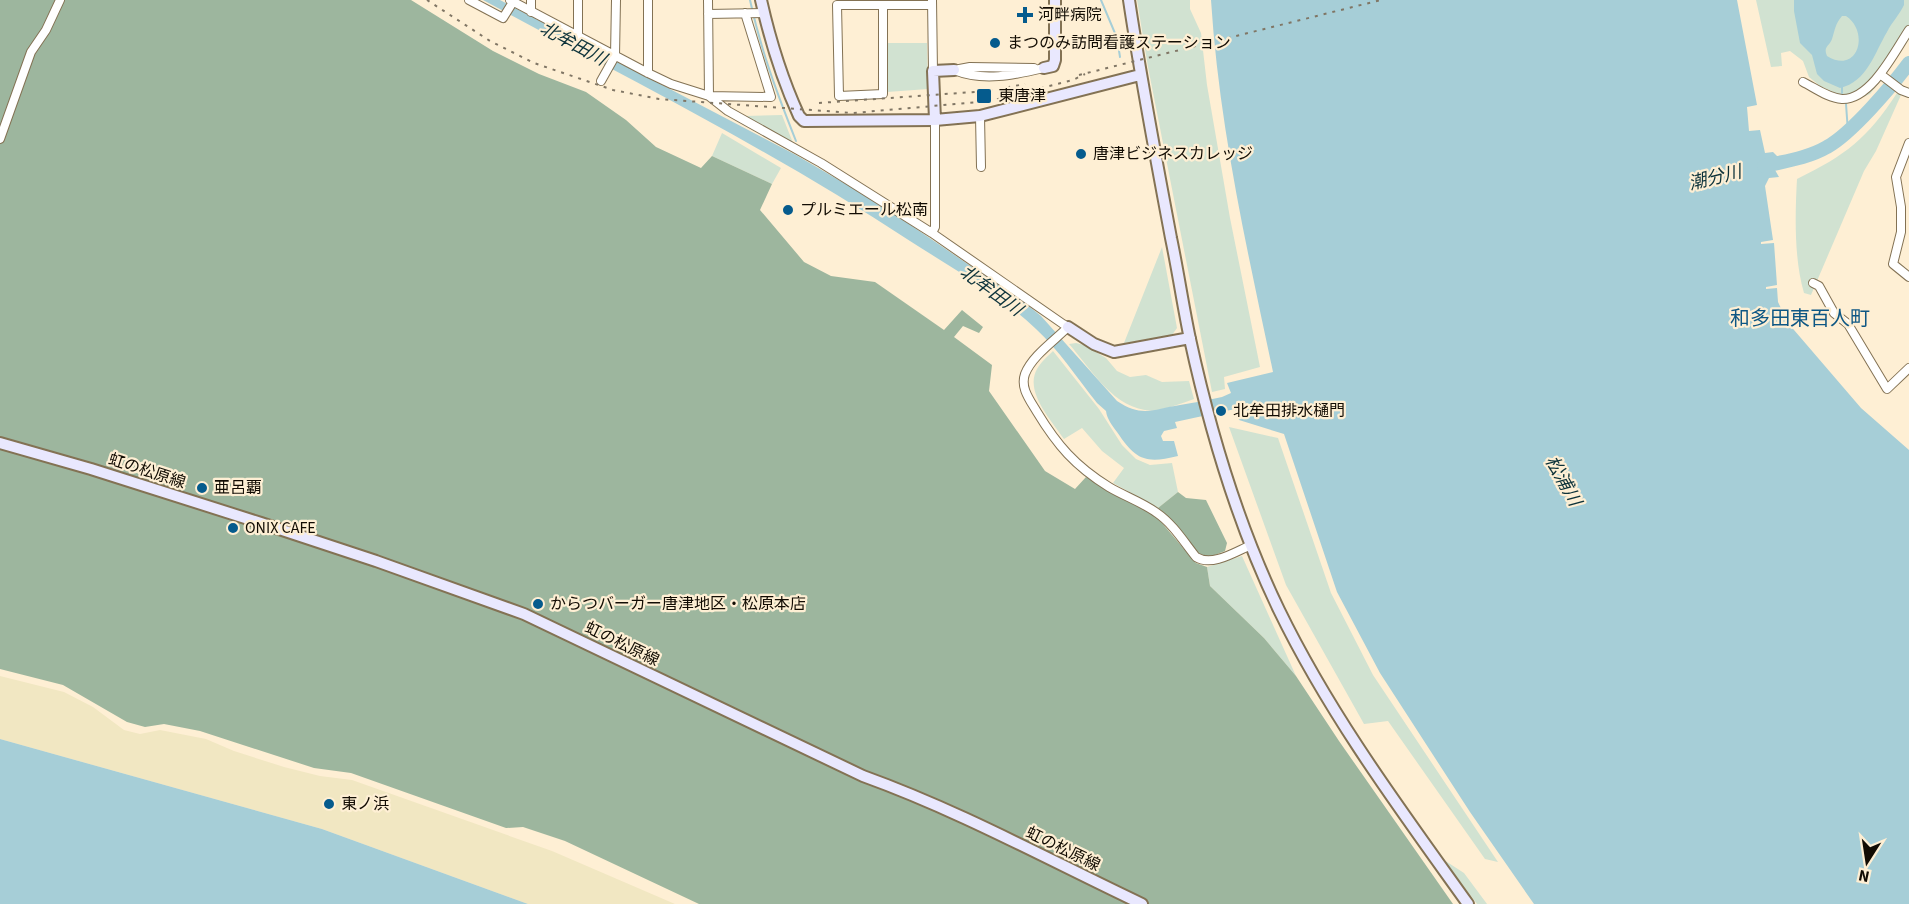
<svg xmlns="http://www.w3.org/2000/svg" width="1909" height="904" viewBox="0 0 1909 904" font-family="'Source Sans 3','Noto Sans JP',sans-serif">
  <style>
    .green { fill: #d1e2d1 }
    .forest { fill: #9db69e }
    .sand { fill: #f1e7c2 }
    .water { fill: #a6ced7; fill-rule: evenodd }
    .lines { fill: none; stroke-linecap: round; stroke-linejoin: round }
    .stream { stroke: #a6ced7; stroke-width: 2 }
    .river { stroke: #a6ced7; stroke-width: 14 }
    .street-casing { stroke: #837254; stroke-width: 10 }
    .secondary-casing { stroke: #837254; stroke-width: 14 }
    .street { stroke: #fff; stroke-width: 8 }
    .secondary { stroke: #e9e8fe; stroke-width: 10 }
    .rail { stroke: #807665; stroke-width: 2; stroke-dasharray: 3 6; stroke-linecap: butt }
    .poi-dot { fill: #055b8d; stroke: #feefd4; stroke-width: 2 }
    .labels { text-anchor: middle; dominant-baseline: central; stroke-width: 4.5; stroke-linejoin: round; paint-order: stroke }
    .poi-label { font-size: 16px; fill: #120c03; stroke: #feefd4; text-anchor: start }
    .street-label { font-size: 16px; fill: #120c03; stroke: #feefd4 }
    .water-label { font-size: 18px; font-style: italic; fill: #0c323a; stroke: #feefd4 }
    .quarter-label { font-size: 20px; fill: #0e5784; stroke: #feefd4 }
  </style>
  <rect width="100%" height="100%" fill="#feefd4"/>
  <path class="green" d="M1137,0H1190V9L1201,33L1207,85L1230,218L1260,367L1224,377L1225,389L1212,392L1148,67Z
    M1756,0H1909V39L1886,74L1870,94L1849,103L1846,95L1838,94L1820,86L1809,77L1803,61L1790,51L1781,53L1782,66L1771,67Z
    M886,43H927L928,89L887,92Z
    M1897,93L1901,95L1876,151L1864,171L1811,295L1804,293C1794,259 1795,215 1797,179C1846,155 1867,139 1897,93Z
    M782,115L793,143L781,139L744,116Z
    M722,133L781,168L772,184L712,156Z
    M1162,247L1177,328L1172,335L1124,343Z
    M1076,343L1084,345L1106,358L1117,371L1130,377L1146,375L1162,382L1189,381L1194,399C1182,403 1170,408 1158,410C1117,415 1092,370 1069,344Z
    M1053,351L1099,409L1122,445L1136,459L1150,465L1172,463L1178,492L1158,508L1113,483L1124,468L1102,451L1082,428L1064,439C1052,421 1024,392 1037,369C1041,362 1048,356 1053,351Z
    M1229,427L1278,438L1331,593L1373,675L1498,862L1485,859L1388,721L1364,724L1286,585Z
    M1242,556L1296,676L1264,638L1210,586L1207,567Z
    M1444,860L1464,873L1487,904H1477Z"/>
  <path class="forest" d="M0,0H411L493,51L539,74L586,92L626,120L656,147L701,168L712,156L772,184L760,210L804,262L831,276L875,282L944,330L962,310L983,327L979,333L963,326L954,337L992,365L989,391L1045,471L1075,489L1086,477L1156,516L1196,563L1207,567L1210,586L1264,638L1296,676L1339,741L1453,904H699L565,841L523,827L506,828L351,773L314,768L200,731L164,724L145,727L127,722L63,685L0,669Z
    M1178,492L1186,498L1206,500L1227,543L1225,551L1207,558C1186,548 1177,522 1158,508Z"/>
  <path class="sand" d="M0,676L64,692L93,707L124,730L140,734L160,730L206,739L234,751L284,767L320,776L352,780L552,851L675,904H528L322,829L0,739Z"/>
  <path class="water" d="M483,0H500L796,155L849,186L909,224L1025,303L1041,316L1117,401C1142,418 1154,409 1180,405C1193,403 1208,400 1222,397L1231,393L1227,383L1273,372C1247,249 1219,126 1211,0H1737L1757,105L1747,107L1749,131L1760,130L1765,153L1773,152L1777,156H1781L1782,168L1775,170L1779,177L1769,178L1765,186L1773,240L1761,242V244L1774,243L1777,285L1766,287V289L1777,288L1778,302L1788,323L1861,408L1909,450V904H1534L1470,812L1380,673L1337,592L1284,434L1239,420L1235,409L1175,422L1177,428L1164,431L1161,436L1163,441H1174L1178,456C1145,464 1136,460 1117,432C1112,425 1107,419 1106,411L1097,403C1077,378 1059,350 1036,329C999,294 952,268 910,241C773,151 627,78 483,0Z
    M1794,0H1904V5C1900,14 1892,22 1887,32C1875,52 1867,82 1840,88L1824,81L1817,74L1812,55L1800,43L1794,11ZM1842,16H1846C1870,32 1858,75 1827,56C1823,46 1829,47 1832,39C1835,30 1835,24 1842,16Z
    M0,739L322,829L528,904H0Z"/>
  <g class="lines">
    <path class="stream" d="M750,0C761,51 777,93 796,141
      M1101,0L1117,38L1120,57
      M1842,86V93
      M1846,104L1848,132"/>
    <path class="river" d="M1764,166C1786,161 1808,158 1827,147C1851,134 1892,86 1909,63"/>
    <defs>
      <path id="street" d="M469,0L503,18L513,2
        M510,0L648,73L671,84L709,96L728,111L821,163L932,233L1063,324L1068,327C1054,341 1032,356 1025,374C1020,388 1030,400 1037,412C1057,445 1075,466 1109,487C1124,496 1142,502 1157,513C1173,524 1184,542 1196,557C1212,567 1235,552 1251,545
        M531,0V12
        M648,0V73
        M708,0L709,96L771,97L745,13
        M932,0L933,71
        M883,5V94L839,96L837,5H932
        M708,14L764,13
        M578,37V0
        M954,70C983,82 1014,75 1044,68
        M954,70L970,67L1034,68
        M1880,74L1901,90L1909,93
        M601,81L615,56L616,0
        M1803,82C1815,88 1828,98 1842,99C1871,100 1895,51 1909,30
        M980,116L981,167
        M0,139L31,52L46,30L60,0
        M1909,143L1896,177L1901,207V232L1893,264L1909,277
        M932,233L935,227V120
        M1813,283L1819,286L1834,313L1848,324L1887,389L1909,368"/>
      <path id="secondary" d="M761,0C770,40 782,79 799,116L804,121L935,120L980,116L1140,75
        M1129,0C1141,80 1156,158 1171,238C1178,271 1183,306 1190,339C1210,431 1238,525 1279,610C1330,715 1400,809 1468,904
        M1044,68L1053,66L1055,60V0
        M935,120L933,71L954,70
        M1068,327L1094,344L1114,352L1190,338
        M0,443L91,469L261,523L376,561L524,614L863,776C960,811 1049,860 1142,904"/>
    </defs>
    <use href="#street" class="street-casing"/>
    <use href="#secondary" class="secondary-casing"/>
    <use href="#street" class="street"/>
    <use href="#secondary" class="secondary"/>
    <path class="rail" d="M427,0L490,41L534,63L613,90L659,99L853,113L990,101L1073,80L1085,74
      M1079,75L1381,0
      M819,103L988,91L1025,84"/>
  </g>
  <g class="poi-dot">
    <path d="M1022 6h6v6h6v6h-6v6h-6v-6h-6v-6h6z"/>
    <circle cx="995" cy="43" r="6"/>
    <rect x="976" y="88" width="16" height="16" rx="3"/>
    <circle cx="1081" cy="154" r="6"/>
    <circle cx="788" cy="210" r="6"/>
    <circle cx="1221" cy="411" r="6"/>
    <circle cx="202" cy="488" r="6"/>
    <circle cx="233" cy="528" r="6"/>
    <circle cx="538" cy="604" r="6"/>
    <circle cx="329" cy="804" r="6"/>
  </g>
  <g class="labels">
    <g class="poi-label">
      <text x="1038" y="15">河畔病院</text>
      <text x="1007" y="43">まつのみ訪問看護ステーション</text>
      <text x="998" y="96">東唐津</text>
      <text x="1093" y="154">唐津ビジネスカレッジ</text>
      <text x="800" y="210">プルミエール松南</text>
      <text x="1233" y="411">北牟田排水樋門</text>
      <text x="214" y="488">亜呂覇</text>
      <text x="245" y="528">ONIX CAFE</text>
      <text x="550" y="604">からつバーガー唐津地区・松原本店</text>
      <text x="341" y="804">東ノ浜</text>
    </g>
    <g class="street-label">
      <text transform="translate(147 471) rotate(18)">虹の松原線</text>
      <text transform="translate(622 644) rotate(26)">虹の松原線</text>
      <text transform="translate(1063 849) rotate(26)">虹の松原線</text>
    </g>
    <g class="water-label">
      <text transform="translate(573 44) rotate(28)">北牟田川</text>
      <text transform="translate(1715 178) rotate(-14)">潮分川</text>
      <text transform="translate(991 291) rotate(36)">北牟田川</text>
      <text transform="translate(1563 481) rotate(61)">松浦川</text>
    </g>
    <g class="quarter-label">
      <text x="1800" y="319">和多田東百人町</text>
    </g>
  </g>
  <g transform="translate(1867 862) rotate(192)" stroke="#feefd4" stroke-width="4.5" paint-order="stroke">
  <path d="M0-4.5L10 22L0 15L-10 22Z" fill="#120c03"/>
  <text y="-9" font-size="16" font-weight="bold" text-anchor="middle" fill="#120c03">N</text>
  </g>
</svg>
